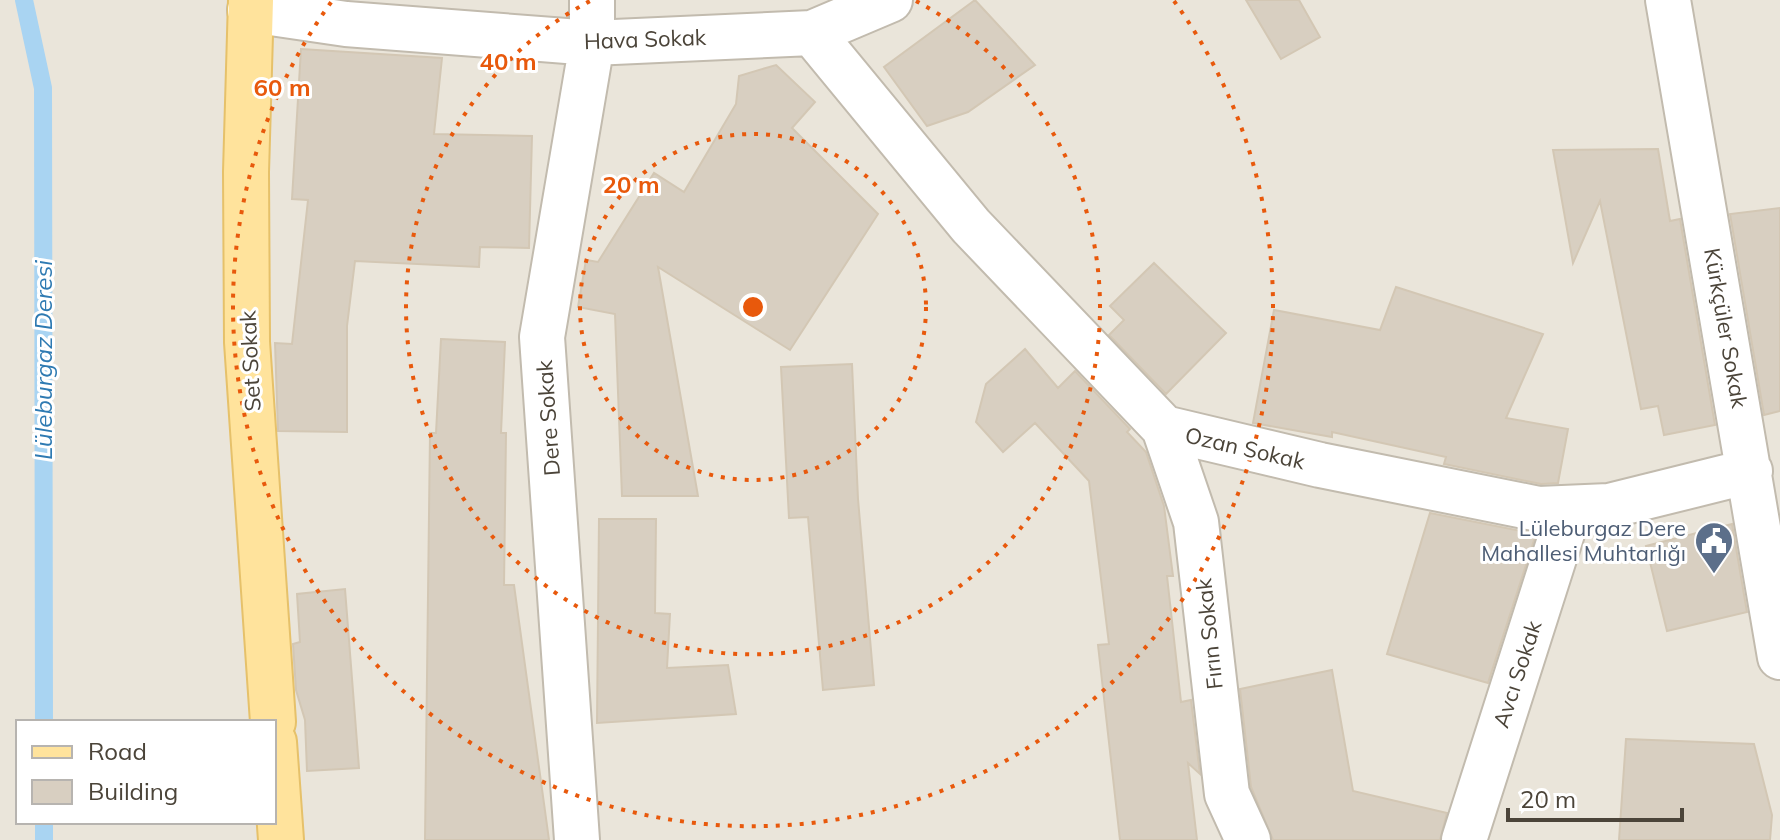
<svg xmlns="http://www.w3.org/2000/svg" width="1780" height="840" viewBox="0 0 1780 840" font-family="Mulish,sans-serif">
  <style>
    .residential { fill: #eae5da; fill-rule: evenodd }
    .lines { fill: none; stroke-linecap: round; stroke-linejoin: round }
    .stream { stroke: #a9d4f2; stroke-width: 18 }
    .building { fill: #d8cfc1; stroke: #d3c7b4; stroke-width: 2 }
    .minor-casing { stroke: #c2bbae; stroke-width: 48 }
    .major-casing { stroke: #e6c16a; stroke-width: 48 }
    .minor { stroke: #fff; stroke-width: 44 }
    .major { stroke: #ffe39c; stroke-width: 44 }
    .ring { fill: none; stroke: #e8590c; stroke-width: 4; stroke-dasharray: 4 8 }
    .labels { text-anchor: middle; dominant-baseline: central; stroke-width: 6; stroke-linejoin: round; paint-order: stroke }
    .street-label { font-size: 22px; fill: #4b4439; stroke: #fff }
    .service-label { font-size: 22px; fill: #4e5e75; stroke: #fff; text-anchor: end }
    .water-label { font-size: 24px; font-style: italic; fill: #2e7ab2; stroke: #fff }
    .centre { fill: #e8590c; stroke: #fff; stroke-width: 4 }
    .ring-label { font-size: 24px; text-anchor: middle; font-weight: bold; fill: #e8590c; stroke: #fff; stroke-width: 6; stroke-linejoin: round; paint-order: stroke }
  </style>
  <rect width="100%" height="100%" fill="#f6f3ec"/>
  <path class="residential" d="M0,0H1780V840H0ZM18,722H274V822H18Z"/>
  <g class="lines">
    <path class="stream" d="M24,0L43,88L44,722
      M44,822V840"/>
  </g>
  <path class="building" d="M975,0L1035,65L968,112L927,126L884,67Z
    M1246,0H1299L1320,37L1281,59Z
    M301,49L442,58L434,134L532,136L529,248L480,247L479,267L355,261L347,326V432L278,431L275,343L292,344L308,200L292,199Z
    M776,65L815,102L792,128L878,214L790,350L658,267L698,496H622L615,314L578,307L586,260L598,262L654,173L684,192L736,104L739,76Z
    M1658,149L1670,221L1680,219L1715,425L1664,435L1658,406L1641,409L1600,201L1573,263L1553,150Z
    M1780,208V411L1764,415L1730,214Z
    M1154,263L1226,333L1166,394L1109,335L1124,320L1110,306Z
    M1396,287L1543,334L1506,418L1568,429L1558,483L1541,484L1444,464L1446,457L1332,432V437L1253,423L1274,310L1380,330Z
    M441,339L505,342L501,433H506L504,585H514L549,840H425L430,433H436Z
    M1025,349L1058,388L1075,371L1130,429L1127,432L1146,452L1164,506L1173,576H1167L1181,702L1191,700L1200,774L1188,763L1197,840H1120L1098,645L1109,644L1089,481L1035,423L1003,452L976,422L986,384Z
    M852,364L858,499L874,685L823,690L808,517L789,518L781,367Z
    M1430,513L1536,534L1488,683L1387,654Z
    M599,519H656L655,613L670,614L667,668L728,665L736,714L597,723Z
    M1732,524L1747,612L1667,631L1646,546Z
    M345,589L359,768L307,771L305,720L296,690L293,644L300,642L297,594Z
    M1332,670L1353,791L1447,813L1440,840H1273L1251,787L1240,689Z
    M1626,739L1754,744L1772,815L1770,840H1619Z"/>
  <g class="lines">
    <defs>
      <path id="minor" d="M1668,0L1780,657
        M250,10L346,24L592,43L812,33L890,0
        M812,33L971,226L1164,428L1320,465L1539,509L1609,506L1750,471
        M1164,428L1196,522L1227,794L1248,840
        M577,840L542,337L592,43V0
        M1464,840L1570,508"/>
      <path id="major" d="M251,0L246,172L247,342L273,722
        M274,742L281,840"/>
    </defs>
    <use href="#minor" class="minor-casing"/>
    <use href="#major" class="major-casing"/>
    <use href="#minor" class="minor"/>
    <use href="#major" class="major"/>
  </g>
  <g class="ring">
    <circle cx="753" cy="307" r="173"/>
    <path d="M916 1A347 347 0 1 1 590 1"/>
    <path d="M1174 1A520 520 0 1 1 332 1"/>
  </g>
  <defs>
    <symbol id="civic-pin" viewBox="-11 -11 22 30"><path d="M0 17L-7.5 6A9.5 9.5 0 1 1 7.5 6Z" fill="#5c6f8a" stroke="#fff"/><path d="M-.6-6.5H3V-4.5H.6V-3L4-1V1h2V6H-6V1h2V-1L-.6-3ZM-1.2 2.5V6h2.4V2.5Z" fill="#fff"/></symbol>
  </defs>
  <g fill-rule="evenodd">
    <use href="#civic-pin" x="1692" y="519" width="44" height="60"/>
  </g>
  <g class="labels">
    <g class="street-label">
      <text transform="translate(645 39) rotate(-2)">Hava Sokak</text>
      <text transform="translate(1726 328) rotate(80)">Kürkçüler Sokak</text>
      <text transform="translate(250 361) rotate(-93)">Set Sokak</text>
      <text transform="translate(548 418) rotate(-94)">Dere Sokak</text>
      <text transform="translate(1245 448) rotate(13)">Ozan Sokak</text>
      <text transform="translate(1209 634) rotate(-96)">Fırın Sokak</text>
      <text transform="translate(1517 674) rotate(-72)">Avcı Sokak</text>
    </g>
    <g class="service-label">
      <text x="1686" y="528">Lüleburgaz Dere<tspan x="1686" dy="25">Mahallesi Muhtarlığı</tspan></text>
    </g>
    <g class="water-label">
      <text transform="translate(43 360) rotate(-90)">Lüleburgaz Deresi</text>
    </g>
  </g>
  <circle cx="753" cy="307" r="12" class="centre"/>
  <g class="ring-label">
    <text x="508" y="70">40 m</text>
    <text x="282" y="96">60 m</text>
    <text x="631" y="193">20 m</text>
  </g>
  <rect x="16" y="720" width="260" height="104" fill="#ffffff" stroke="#b7b4b0" stroke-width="2"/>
  <rect x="32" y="746" width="40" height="12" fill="#ffe39c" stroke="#b7b4b0" stroke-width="2"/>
  <text x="88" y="760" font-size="24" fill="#4b4439">Road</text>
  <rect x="32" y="780" width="40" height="24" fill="#d8cfc1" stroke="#b7b4b0" stroke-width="2"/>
  <text x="88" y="800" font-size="24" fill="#4b4439">Building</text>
  <path d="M1508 808v12h174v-12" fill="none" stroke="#4b4439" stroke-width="4"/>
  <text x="1520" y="808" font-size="24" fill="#4b4439" stroke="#ffffff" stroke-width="6" paint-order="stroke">20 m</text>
</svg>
